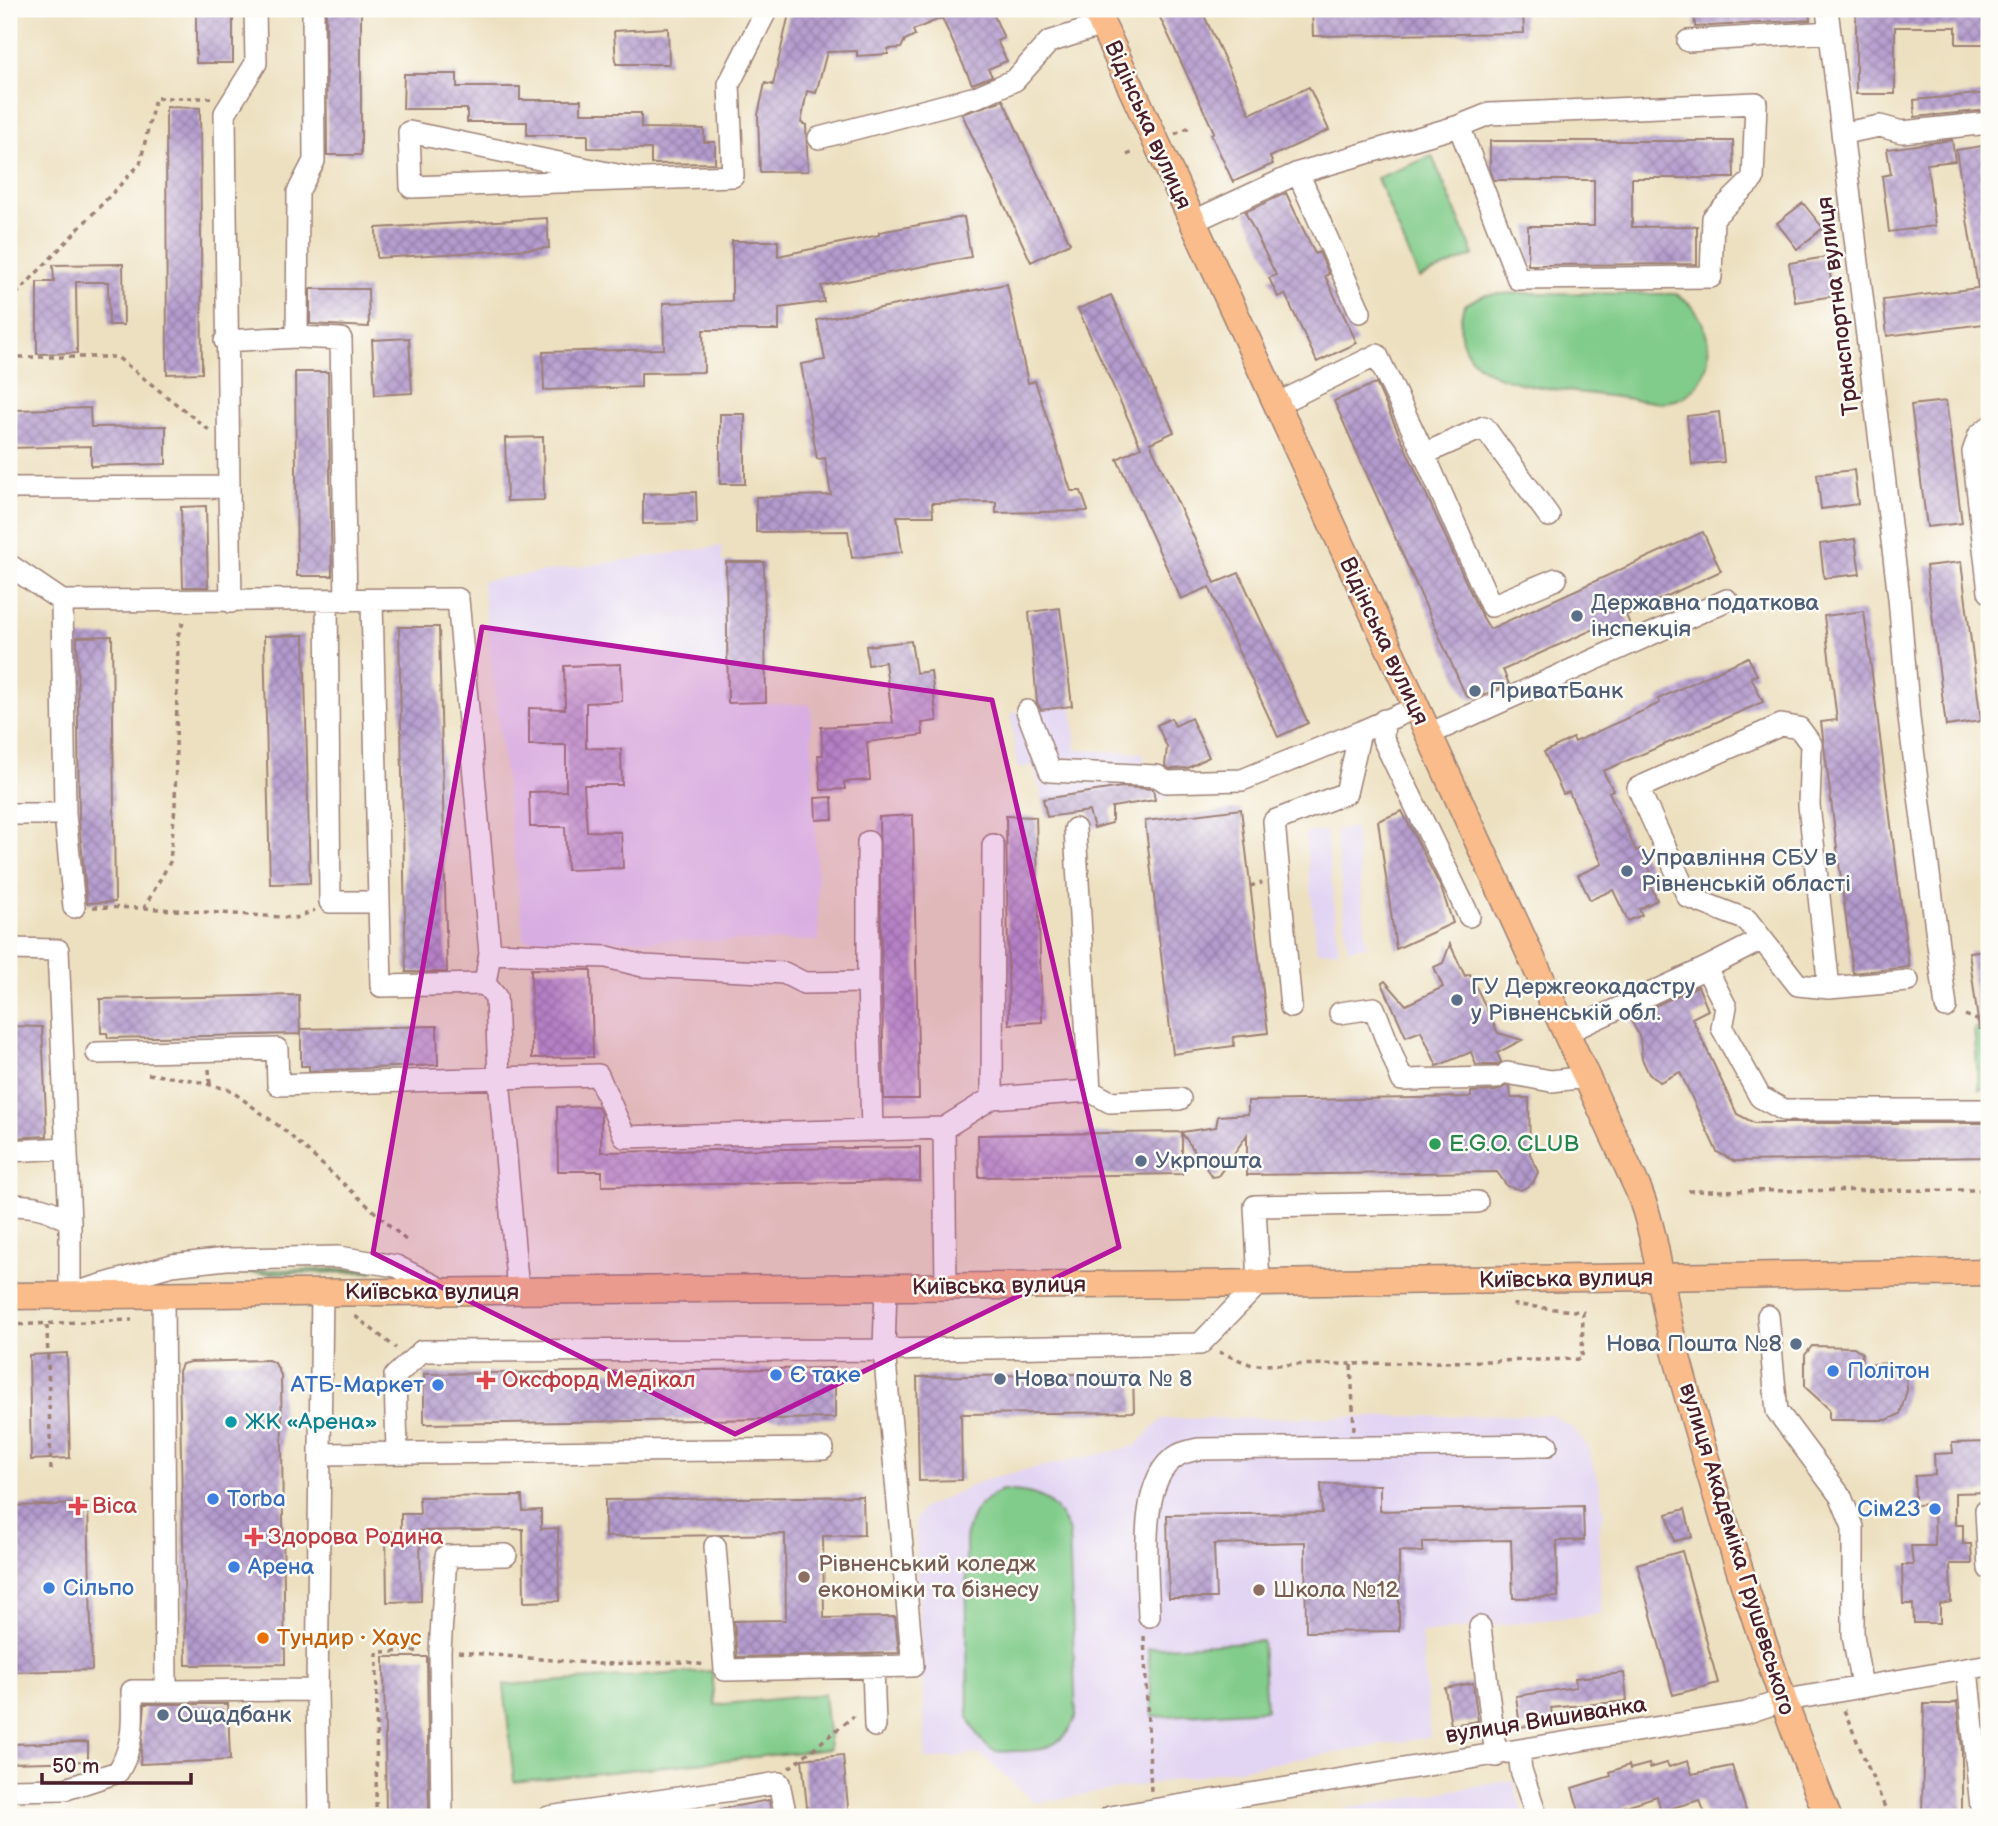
<svg xmlns="http://www.w3.org/2000/svg" width="1998" height="1826" viewBox="0 0 1998 1826" font-family="'Balsamiq Sans',sans-serif">
  <style>
    .built { fill: #e2d4f3 }
    .grass { fill: url(#grass-dots); stroke: #66765a; stroke-width: 2 }
    .pitch { fill: #81cc8a; stroke: #66765a; stroke-width: 2 }
    .building { fill: url(#building-cross-hatch) }
    .lines { fill: none; stroke-linecap: round; stroke-linejoin: round }
    .minor-casing { stroke: #9c8076; stroke-width: 24 }
    .major-casing { stroke: #9c8076; stroke-width: 29 }
    .path { stroke: #9c8076; stroke-width: 3.5; stroke-dasharray: 5 5; stroke-linecap: butt }
    .minor { stroke: #fff; stroke-width: 21 }
    .major { stroke: #f9bc8a; stroke-width: 26 }
    .marked { fill: #b5179e; fill-opacity: 0.2; stroke: #b5179e; stroke-width: 5; stroke-linejoin: round }
    .service-dot { fill: #5c6f8a; stroke: #fdfcf7; stroke-width: 2.5 }
    .leisure-dot { fill: #2e9e5b; stroke: #fdfcf7; stroke-width: 2.5 }
    .shop-dot { fill: #3f7fe0; stroke: #fdfcf7; stroke-width: 2.5 }
    .health-dot { fill: #e0444e; stroke: #fdfcf7; stroke-width: 2.5 }
    .culture-dot { fill: #0f9aa8; stroke: #fdfcf7; stroke-width: 2.5 }
    .education-dot { fill: #8d6e63; stroke: #fdfcf7; stroke-width: 2.5 }
    .food-dot { fill: #e8710a; stroke: #fdfcf7; stroke-width: 2.5 }
    .labels { text-anchor: middle; dominant-baseline: central; stroke-width: 5; stroke-linejoin: round; paint-order: stroke }
    .street-label { font-size: 23px; fill: #4a1f2b; stroke: #fdfcf7 }
    .service-label { font-size: 23px; fill: #4e5e75; stroke: #fdfcf7; text-anchor: start }
    .leisure-label { font-size: 23px; fill: #27864d; stroke: #fdfcf7; text-anchor: start }
    .shop-label { font-size: 23px; fill: #366cbe; stroke: #fdfcf7; text-anchor: start }
    .health-label { font-size: 23px; fill: #be3a42; stroke: #fdfcf7; text-anchor: start }
    .culture-label { font-size: 23px; fill: #0d838f; stroke: #fdfcf7; text-anchor: start }
    .education-label { font-size: 23px; fill: #785e54; stroke: #fdfcf7; text-anchor: start }
    .food-label { font-size: 23px; fill: #c56008; stroke: #fdfcf7; text-anchor: start }
  </style>
  <defs>
    <pattern id="grass-dots" width="8" height="8" patternUnits="userSpaceOnUse" patternTransform="scale(1.75)"><rect width="8" height="8" fill="#81cc8a"/><path d="M2 2h.1M6 6h.1" fill="none" stroke="#71af77" stroke-width="1.8" stroke-linecap="round"/></pattern>
    <pattern id="building-cross-hatch" width="8" height="8" patternUnits="userSpaceOnUse" patternTransform="scale(1.75)"><rect width="8" height="8" fill="#b49bce"/><path d="M0 0l8 8M0 8l8-8" fill="none" stroke="#947ea7"/></pattern>
  </defs>
  <rect width="100%" height="100%" fill="#fdfcf7"/>
  <filter id="ink" filterUnits="userSpaceOnUse"><feTurbulence type="fractalNoise" baseFrequency=".0143" numOctaves="2"/><feDisplacementMap in="SourceGraphic" scale="14" xChannelSelector="R" yChannelSelector="G"/><feConvolveMatrix kernelMatrix="1 2 1 2 8 2 1 2 1" color-interpolation-filters="sRGB"/></filter>
  <filter id="wash" filterUnits="userSpaceOnUse"><feTurbulence type="fractalNoise" baseFrequency=".00686" numOctaves="4" result="noise"/><feDisplacementMap in="SourceGraphic" scale="28" xChannelSelector="R" yChannelSelector="G"/><feGaussianBlur stdDeviation="1.57" result="paint"/><feColorMatrix in="noise" values="0 0 0 0 0 0 0 0 0 0 0 0 0 0 0 0 0 1.4 0 .05"/><feComposite in="paint" operator="in"/></filter>
  <g filter="url(#wash)">
    <rect width="100%" height="100%" fill="#ede0c0"/>
    <path class="built" d="M722,546V562H726L728,702L811,705L819,941L524,940L482,581Z
      M1072,706L1076,750L1144,753V765L1165,766L1168,798L1155,800L1151,783L1043,799L1033,766L1017,768L1011,713Z
      M1355,828L1367,946L1348,949L1335,830Z
      M1326,831L1339,950L1317,952L1305,833Z
      M1551,1415L1574,1429L1587,1446L1599,1483L1604,1513L1599,1525L1601,1614L1421,1633L1430,1737L1035,1803L980,1754L926,1760L915,1520L923,1508L989,1478L1136,1446L1162,1419Z
      M1513,1780L1524,1817H1297Z"/>
    <path class="grass" d="M372,1269V1272L177,1274L179,1271Z"/>
    <path class="pitch" d="M1432,156L1474,255L1419,278L1377,178Z
      M1518,293L1676,294C1712,312 1723,375 1683,397C1677,400 1668,401 1661,403C1633,399 1604,395 1575,392C1525,385 1442,379 1464,305L1484,295Z
      M1989,1026V1088L1979,1089L1974,1028Z
      M1002,1490C1040,1493 1052,1496 1069,1532L1076,1715C1067,1743 1046,1752 1017,1751C1011,1751 1001,1752 995,1751C981,1746 974,1729 968,1717L966,1539C969,1514 979,1502 1002,1490Z
      M1262,1641L1266,1710L1153,1717L1148,1648Z
      M712,1671L715,1705L824,1694L830,1749L514,1782L504,1685Z"/>
    <g id="blocks">
      <path class="building" d="M196,9H233V63H196Z
        M326,9H361V155H327Z
        M790,9H991L1004,38L997,41L1007,61L988,69L992,76L972,84L942,18L913,30L915,35L905,40L901,48L888,49V54L857,56V51L827,52L816,93L807,91L801,123L806,125L808,171L760,172L758,115L765,83L773,85Z
        M1156,9H1201L1250,114L1309,87L1329,130L1270,157L1273,164L1233,182L1211,134L1214,132Z
        M1312,9H1523L1524,33L1313,36Z
        M1694,9H1809L1810,20L1695,27Z
        M1856,9H1989V44H1956V27H1895V94H1856Z
        M668,28L669,64H616L614,31Z
        M404,74H457V87H520V100H581V113H641V128L704,129V142H715V163L651,164V149L588,148V135H527V122H467V109H403Z
        M1989,93V110L1915,117L1914,100Z
        M1003,100L1070,243L1031,262L962,114Z
        M166,107L200,108L202,373L167,374Z
        M1952,140L1955,161L1927,164L1935,226L1889,232L1882,176L1891,174L1887,149Z
        M1490,141H1733L1734,178H1632V227L1697,226V264L1528,265V226H1594V180H1494L1490,169Z
        M1989,145V314L1981,315L1984,324L1887,336L1883,300L1978,288L1956,150Z
        M1286,193L1315,254L1319,252L1329,274L1325,276L1357,343L1317,362L1285,294L1278,297L1269,278L1276,275L1245,212Z
        M1803,203L1823,228L1797,249L1777,223Z
        M964,217L971,257L821,286L824,302L779,308V330H703L704,372L641,373V387L544,390L543,352L664,349L663,303L732,301V241H778V256L879,235V232Z
        M547,218L549,248L377,258L376,228Z
        M1827,257L1834,296L1795,302L1789,263Z
        M123,264L124,325H109L108,282H76L77,353L37,354V282H54L53,265Z
        M1007,284L1028,383L1035,381L1071,491H1081L1088,511L996,513V502L932,503L933,516H897L902,552L852,558L848,531L756,532V497L831,495L825,458L817,459L801,364L825,360L817,320Z
        M310,289H368L369,327L310,324Z
        M1111,295L1174,432L1150,443L1215,583L1239,573L1308,723L1278,737L1209,587L1181,599L1117,459L1141,447L1078,309Z
        M409,338L412,393L375,395L372,340Z
        M295,372H328L332,576H297Z
        M1376,383L1479,611L1490,629L1703,532L1721,571L1626,615L1632,629L1610,638L1603,625L1503,670L1509,684L1474,699L1466,696L1334,401Z
        M1946,401L1962,523L1927,527L1911,405Z
        M90,408L91,427L166,426V464L91,466V446L9,448V429H16L15,410Z
        M1719,412L1724,462L1692,465L1687,416Z
        M720,414H745V484H720Z
        M543,437L544,500L507,501L505,438Z
        M1854,470L1858,504L1821,509L1817,474Z
        M696,492L697,523L643,524V494Z
        M206,506L208,587H183L181,507Z
        M1855,539L1860,574L1824,578L1820,544Z
        M726,562H764L766,702L728,703Z
        M1961,562L1981,721L1946,726L1926,566Z
        M1060,608L1072,706L1041,710L1037,703L1029,612Z
        M1864,611L1909,967L1853,973L1821,722L1837,720L1824,616Z
        M399,627H439L447,972H406Z
        M304,635L310,883L270,884L264,636Z
        M112,636L115,902L87,903L79,821L77,637Z
        M911,641L916,673L931,671L937,721L922,723L923,735L867,742L870,780L844,782L845,789L821,790L818,755H823L821,727L893,723L885,662L868,665L866,646Z
        M1748,657L1757,675L1751,677L1763,702L1603,771L1613,790L1609,792L1636,851L1640,849L1651,872L1646,875L1657,900L1639,909L1642,915L1628,921L1613,890L1590,900L1578,875L1602,864L1569,792L1563,794L1544,752L1573,738L1575,742L1660,703L1658,699Z
        M621,664L622,701L586,703V748L621,749L622,785H584L587,831L621,832L623,868L567,870L565,827H530L529,792L566,791V745H529V708L565,709L564,666Z
        M1171,718L1175,726L1191,718L1209,757L1188,768L1170,769L1165,766L1167,747L1157,725Z
        M1122,787L1153,789L1155,800L1112,807V823L1094,828L1089,811L1047,817L1043,799Z
        M832,797L833,819L816,820L815,798Z
        M1241,809L1268,1033L1233,1037L1234,1046L1173,1054L1145,821Z
        M1402,811L1441,888L1453,923L1396,949L1378,821Z
        M913,815L919,1099H884L879,817Z
        M1006,816L1036,817L1042,1022L1009,1024Z
        M1450,944L1465,976L1470,974L1498,1033L1522,1040L1497,1053L1501,1062L1497,1065H1476L1471,1052L1437,1066L1421,1031L1406,1037L1382,983L1385,981L1406,1005L1443,987L1434,967L1443,963Z
        M1989,950V1028L1979,1029L1969,952Z
        M531,969L591,970L593,1057L532,1058Z
        M1698,986L1708,1010L1692,1018L1737,1114L1754,1123H1989V1157L1734,1161L1717,1152L1680,1072L1660,1082L1649,1074L1642,1059L1640,1038L1631,1020L1633,1016Z
        M299,995L300,1034L108,1038L107,1033H101L100,999Z
        M9,1026L42,1027L47,1136L9,1138Z
        M437,1026L438,1065L309,1071V1066H301V1029Z
        M1506,1086L1510,1087L1511,1098H1529L1530,1154L1538,1172L1533,1183L1521,1190L1507,1186L1497,1172L1247,1175V1135L1218,1176L1212,1177L1182,1133V1174L979,1177L978,1135L1182,1132L1216,1127L1218,1116L1248,1114V1101L1471,1097V1092L1496,1091Z
        M597,1106L601,1114V1152L920,1147V1181L602,1186V1171H558L557,1107Z
        M1812,1346L1854,1347L1862,1353L1861,1365L1890,1363L1891,1369L1906,1368L1907,1390L1900,1414L1887,1420H1829V1409L1805,1387V1355Z
        M67,1353L70,1458L31,1460L29,1355Z
        M268,1360L275,1363L281,1375L285,1664L186,1665L179,1371L182,1364L190,1362Z
        M835,1368V1418L424,1424V1374Z
        M1133,1373L1134,1412L961,1414L962,1480L919,1481L917,1377Z
        M1989,1442V1492L1955,1493V1525H1963V1544H1971L1972,1564H1950L1951,1602L1940,1604V1623H1914L1913,1604H1903L1902,1565H1913L1911,1546H1935L1934,1504L1915,1505V1476L1935,1475L1934,1454L1953,1453L1952,1443Z
        M1321,1484L1380,1485V1511L1583,1506L1584,1540L1557,1541L1558,1597L1513,1598L1511,1540L1423,1542V1552L1399,1551V1631L1306,1632L1305,1542L1214,1544L1216,1598H1169L1167,1515L1322,1513Z
        M522,1496L523,1511L541,1510V1529L558,1528L559,1601L524,1602L523,1529L420,1531L421,1601L387,1602L386,1532L401,1531V1514H420L419,1497Z
        M863,1496L864,1535L823,1536L824,1618L895,1617L899,1653L737,1657L734,1621L786,1620L785,1534L605,1537V1500Z
        M88,1504L92,1670L9,1672V1506Z
        M1685,1509L1692,1537L1674,1541L1667,1514Z
        M1682,1551L1718,1683L1673,1695L1637,1564Z
        M384,1657H427L429,1817H386Z
        M1624,1673L1627,1701L1551,1708L1553,1723L1520,1727L1516,1696L1576,1687L1575,1678Z
        M1473,1683L1478,1721L1451,1725L1445,1688Z
        M1957,1701L1962,1749V1817H1922L1924,1704H1951Z
        M145,1704H228L230,1760L140,1764Z
        M88,1742V1761L9,1763V1744Z
        M843,1755L849,1817H808L802,1759Z
        M1688,1761L1692,1774L1732,1766L1748,1817H1706L1700,1800L1661,1811L1657,1796L1623,1807L1626,1817H1581L1572,1788L1611,1776L1610,1772L1629,1765L1630,1769L1649,1764L1650,1768L1667,1763L1669,1767Z
        M769,1800L772,1817H721V1809Z"/>
    </g>
  </g>
  <g filter="url(#ink)">
    <use href="#blocks" fill-opacity="0" stroke="#9c8076" stroke-width="2"/>
    <g class="lines">
      <defs>
        <path id="minor" d="M1827,9L1899,598L1909,718L1946,1007
          M1688,41L1830,32
          M1844,133L1880,126L1902,132L1989,123
          M819,138L976,97L1015,80L1049,42L1102,25
          M1298,173L1360,312
          M641,180L409,132L411,187L733,176L729,84L767,9
          M1192,222L1298,173L1459,126L1518,279L1711,277L1713,218L1753,179L1756,103L1489,114L1459,126
          M297,337L298,192L314,161L313,9
          M225,341L297,337L341,339L346,601
          M1277,404L1377,355L1424,454L1484,427L1549,516
          M1989,427L1979,435L1973,452L1989,592
          M1424,454L1491,606L1556,579
          M229,487L225,113L256,63L255,9
          M9,488L229,487L231,602
          M9,565L62,601L458,599L490,953L485,984L496,997L499,1078L518,1291
          M327,601L330,902H376
          M372,602L381,986L485,984
          M1027,711L1050,771L1157,776L1166,782L1242,780L1360,732
          M1384,720L1383,739L1469,916
          M1427,735L1727,600
          M9,814H65L62,601
          M65,814L74,907
          M868,842V982
          M9,949L58,950L70,1222
          M490,953L607,957L643,966L784,973L804,983L868,982L872,1131
          M1706,968L1761,940
          M1829,988L1809,805L1811,744L1799,728L1781,725L1638,788L1688,897L1747,920L1798,985L1829,988L1908,981
          M1291,1007L1274,821L1346,793L1360,732L1415,708
          M1340,1013L1374,1008L1402,1080L1496,1078
          M1567,1032L1706,968L1726,1007L1722,1028L1760,1097L1784,1110H1989
          M97,1053L277,1049L278,1085L598,1075L625,1137L944,1128L946,1287
          M1507,1073L1551,1081L1588,1077
          M1090,1091L1110,1102L1180,1099
          M992,1098L993,845
          M944,1128L992,1098L1090,1091L1075,829
          M9,1151L67,1148
          M9,1205C33,1205 50,1208 70,1222V1294L172,1265L226,1259L338,1257L396,1266L447,1292
          M163,1293L166,1691L317,1690
          M1768,1316L1777,1411L1841,1497L1853,1527V1635L1862,1687
          M397,1453L395,1376L422,1351L884,1350L1200,1344L1259,1283L1255,1206L1477,1202
          M320,1454L823,1449
          M1989,1510H1986L1989,1569
          M715,1546L725,1670L913,1666L884,1350L886,1287
          M1149,1616C1148,1576 1136,1479 1177,1456C1182,1452 1191,1451 1198,1449L1547,1445
          M1480,1627L1496,1756
          M873,1667L875,1726
          M1967,1669L1982,1817
          M1519,1752L1521,1770L1537,1817
          M9,1790L66,1789L118,1772C134,1746 133,1721 132,1691H166
          M319,1817L317,1690L322,1292
          M442,1817L440,1651L446,1556L506,1555
          M549,1817L779,1783L786,1817
          M1110,1817L1746,1713L1781,1701L1989,1665"/>
        <path id="major" d="M1095,9L1638,1189C1659,1241 1661,1299 1676,1354C1719,1510 1767,1667 1828,1817
          M9,1296L1190,1284L1989,1272"/>
      </defs>
      <use href="#minor" class="minor-casing"/>
      <use href="#major" class="major-casing"/>
      <path class="path" d="M1175,134L1192,126
        M1127,155L1136,151
        M9,302L140,164L155,98H211
        M9,357H117L209,430
        M1250,886L1262,883
        M93,907L144,908L170,862L175,805L178,635L185,618
        M144,908L296,918L315,910
        M1965,1015L1977,1020L1989,1019
        M209,1069L210,1085
        M148,1074L192,1080L230,1090L283,1129L409,1243
        M1688,1191L1989,1190
        M355,1316L396,1348
        M9,1325L132,1320
        M47,1325L51,1471
        M1219,1352L1252,1365L1351,1364
        M1354,1430L1351,1364L1582,1359L1583,1312L1508,1304
        M1144,1636L1151,1792
        M458,1652L600,1664L687,1662L705,1665
        M1844,1710L1889,1817
        M789,1768L854,1716
        M376,1817L377,1652L419,1651"/>
      <use href="#minor" class="minor"/>
      <use href="#major" class="major"/>
    </g>
  </g>
  <path class="marked" d="M482,627L992,700L1119,1247L735,1434L373,1253Z"/>
  <g class="service-dot">
    <circle cx="1577" cy="616" r="7"/>
    <circle cx="1475" cy="691" r="7"/>
    <circle cx="1627" cy="871" r="7"/>
    <circle cx="1457" cy="1000" r="7"/>
    <circle cx="1141" cy="1161" r="7"/>
    <circle cx="1796" cy="1344" r="7"/>
    <circle cx="1000" cy="1379" r="7"/>
    <circle cx="163" cy="1715" r="7"/>
  </g>
  <circle class="leisure-dot" cx="1435" cy="1144" r="7"/>
  <g class="shop-dot">
    <circle cx="1833" cy="1371" r="7"/>
    <circle cx="776" cy="1375" r="7"/>
    <circle cx="438" cy="1385" r="7"/>
    <circle cx="213" cy="1499" r="7"/>
    <circle cx="1935" cy="1509" r="7"/>
    <circle cx="234" cy="1567" r="7"/>
    <circle cx="49" cy="1588" r="7"/>
  </g>
  <g class="health-dot">
    <path d="M482.5 1369.5h7v7h7v7h-7v7h-7v-7h-7v-7h7z"/>
    <path d="M74.5 1495.5h7v7h7v7h-7v7h-7v-7h-7v-7h7z"/>
    <path d="M250.5 1526.5h7v7h7v7h-7v7h-7v-7h-7v-7h7z"/>
  </g>
  <circle class="culture-dot" cx="231" cy="1422" r="7"/>
  <g class="education-dot">
    <circle cx="804" cy="1577" r="7"/>
    <circle cx="1259" cy="1590" r="7"/>
  </g>
  <circle class="food-dot" cx="263" cy="1638" r="7"/>
  <g class="labels">
    <g class="street-label">
      <text transform="translate(1148 125) rotate(66)">Відінська вулиця</text>
      <text transform="translate(1838 306) rotate(-97)">Транспортна вулиця</text>
      <text transform="translate(1384 641) rotate(65)">Відінська вулиця</text>
      <text transform="translate(1566 1279) rotate(-1)">Київська вулиця</text>
      <text transform="translate(999 1286) rotate(-1)">Київська вулиця</text>
      <text x="432" y="1292">Київська вулиця</text>
      <text transform="translate(1737 1549) rotate(73)">вулиця Академіка Грушевського</text>
      <text transform="translate(1546 1720) rotate(-9)">вулиця Вишиванка</text>
    </g>
    <g class="service-label">
      <text x="1591" y="603">Державна податкова<tspan x="1591" dy="26">інспекція</tspan></text>
      <text x="1489" y="691">ПриватБанк</text>
      <text x="1641" y="858">Управління СБУ в<tspan x="1641" dy="26">Рівненській області</tspan></text>
      <text x="1471" y="987">ГУ Держгеокадастру<tspan x="1471" dy="26">у Рівненській обл.</tspan></text>
      <text x="1155" y="1161">Укрпошта</text>
      <text x="1782" y="1344" text-anchor="end">Нова Пошта №8</text>
      <text x="1014" y="1379">Нова пошта № 8</text>
      <text x="177" y="1715">Ощадбанк</text>
    </g>
    <g class="leisure-label">
      <text x="1449" y="1144">E.G.O. CLUB</text>
    </g>
    <g class="shop-label">
      <text x="1847" y="1371">Політон</text>
      <text x="790" y="1375">Є таке</text>
      <text x="424" y="1385" text-anchor="end">АТБ-Маркет</text>
      <text x="227" y="1499">Torba</text>
      <text x="1921" y="1509" text-anchor="end">Сім23</text>
      <text x="248" y="1567">Арена</text>
      <text x="63" y="1588">Сільпо</text>
    </g>
    <g class="health-label">
      <text x="502" y="1380">Оксфорд Медікал</text>
      <text x="92" y="1506">Віса</text>
      <text x="268" y="1537">Здорова Родина</text>
    </g>
    <g class="culture-label">
      <text x="245" y="1422">ЖК «Арена»</text>
    </g>
    <g class="education-label">
      <text x="818" y="1564">Рівненський коледж<tspan x="818" dy="26">економіки та бізнесу</tspan></text>
      <text x="1273" y="1590">Школа №12</text>
    </g>
    <g class="food-label">
      <text x="277" y="1638">Тундир • Хаус</text>
    </g>
  </g>
  <rect width="1998" height="1826" fill="none" stroke="#fdfcf7" stroke-width="35"/>
  <path d="M42 1773v10h149v-10" fill="none" stroke="#4a1f2b" stroke-width="3.5"/>
  <text x="52" y="1773" font-size="21" fill="#4a1f2b" stroke="#fdfcf7" stroke-width="5" paint-order="stroke">50 m</text>
</svg>
